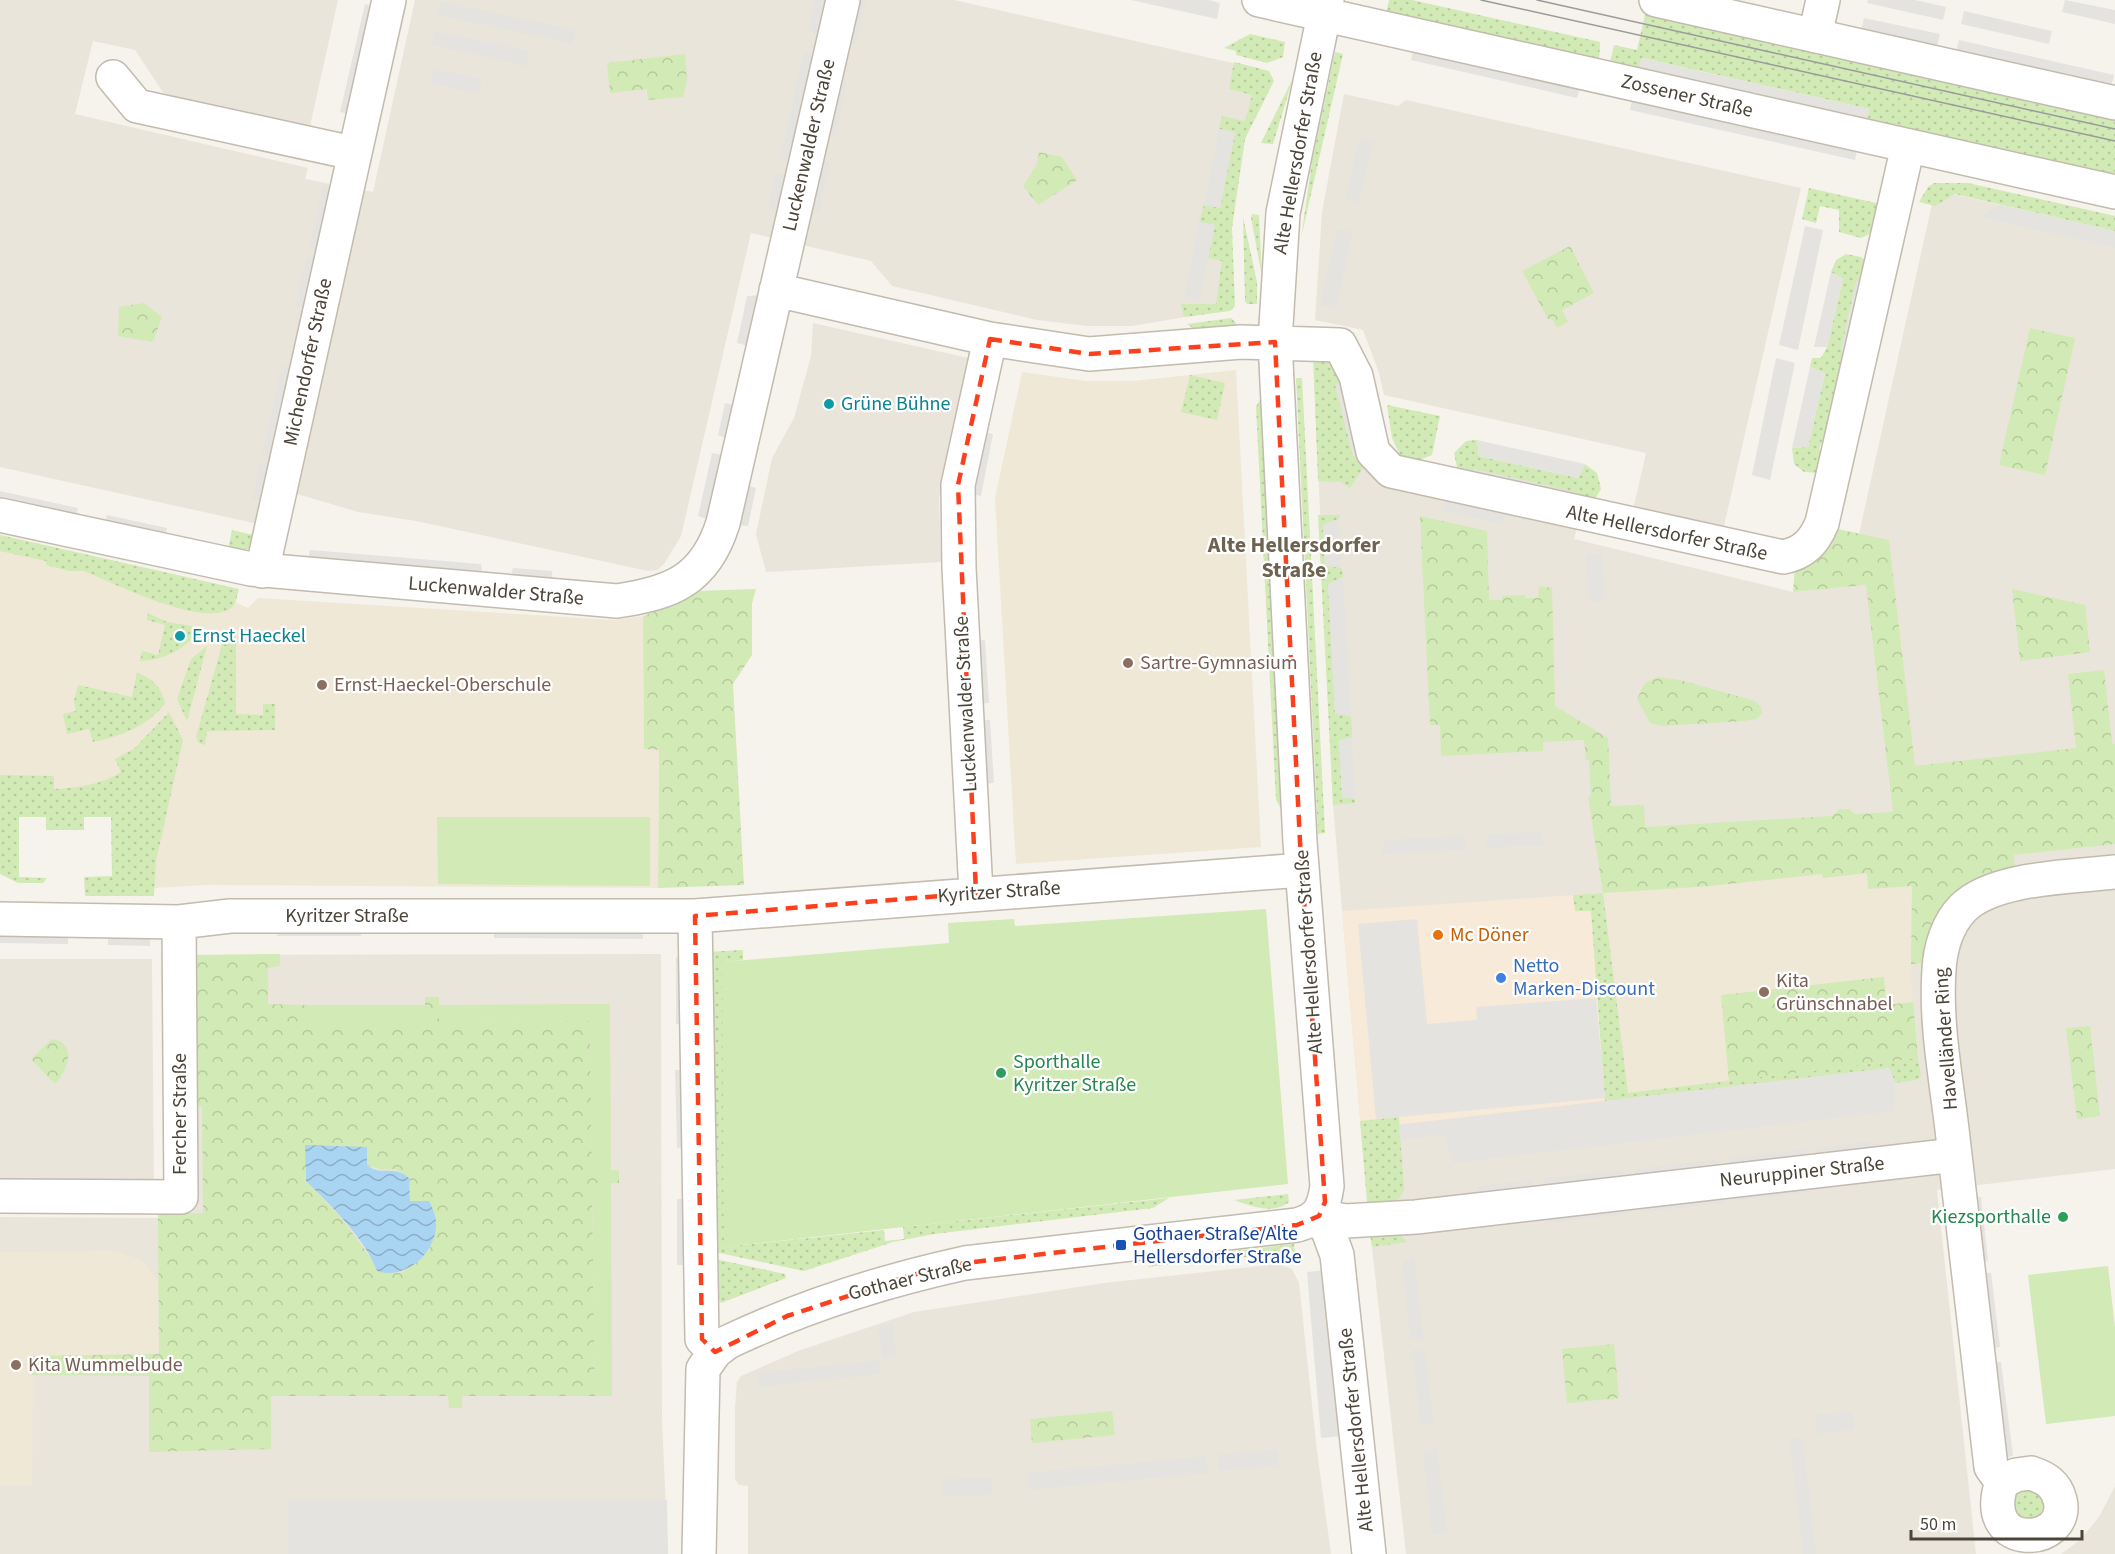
<svg xmlns="http://www.w3.org/2000/svg" width="2115" height="1554" viewBox="0 0 2115 1554" font-family="'Source Sans 3',sans-serif">
  <style>
    .residential { fill: #eae5da }
    .commercial { fill: #f7ead8 }
    .education { fill: #efe8d6 }
    .grass { fill: url(#grass-dots) }
    .forest { fill: url(#forest-crowns); fill-rule: evenodd }
    .garden { fill: #d2eab5 }
    .parking { fill: #e5e3e0 }
    .water { fill: url(#water-waves) }
    .lines { fill: none; stroke-linecap: round; stroke-linejoin: round }
    .minor-casing { stroke: #c2bbae; stroke-width: 36 }
    .minor { stroke: #fff; stroke-width: 33 }
    .tram { stroke: #9a9a9a; stroke-width: 1.5 }
    .marked { fill: none; stroke: #fc3f1d; stroke-width: 4.5; stroke-dasharray: 12 8; stroke-linejoin: round }
    .culture-dot { fill: #0f9aa8; stroke: #fff; stroke-width: 2 }
    .education-dot { fill: #8d6e63; stroke: #fff; stroke-width: 2 }
    .food-dot { fill: #e8710a; stroke: #fff; stroke-width: 2 }
    .shop-dot { fill: #3f7fe0; stroke: #fff; stroke-width: 2 }
    .leisure-dot { fill: #2e9e5b; stroke: #fff; stroke-width: 2 }
    .transit-dot { fill: #1a4fb4; stroke: #fff; stroke-width: 2 }
    .labels { text-anchor: middle; dominant-baseline: central; stroke-width: 4.5; stroke-linejoin: round; paint-order: stroke }
    .street-label { font-size: 20px; fill: #4b4439; stroke: #fff }
    .culture-label { font-size: 20px; fill: #0d838f; stroke: #fff; text-anchor: start }
    .education-label { font-size: 20px; fill: #785e54; stroke: #fff; text-anchor: start }
    .food-label { font-size: 20px; fill: #c56008; stroke: #fff; text-anchor: start }
    .shop-label { font-size: 20px; fill: #366cbe; stroke: #fff; text-anchor: start }
    .leisure-label { font-size: 20px; fill: #27864d; stroke: #fff; text-anchor: start }
    .transit-label { font-size: 20px; fill: #164399; stroke: #fff; text-anchor: start }
    .quarter-label { font-size: 22px; font-weight: bold; fill: #6e6250; stroke: #fff }
  </style>
  <defs>
    <pattern id="grass-dots" width="8" height="8" patternUnits="userSpaceOnUse" patternTransform="scale(1.5)"><rect width="8" height="8" fill="#d2eab5"/><path d="M2 2h.1M6 6h.1" fill="none" stroke="#b6ca9c" stroke-width="1.8" stroke-linecap="round"/></pattern>
    <pattern id="forest-crowns" width="20" height="18" patternUnits="userSpaceOnUse" patternTransform="scale(1.5)"><rect width="20" height="18" fill="#d2eab5"/><path d="M2 6a3 3 0 1 1 6 0M12 15a3 3 0 1 1 6 0" fill="none" stroke="#b6ca9c"/></pattern>
    <pattern id="water-waves" width="16" height="10" patternUnits="userSpaceOnUse" patternTransform="scale(1.5)"><rect width="16" height="10" fill="#a9d4f2"/><path d="M0 5q4-4 8 0t8 0" fill="none" stroke="#8caec5"/></pattern>
  </defs>
  <rect width="100%" height="100%" fill="#f6f3ec"/>
  <path class="residential" d="M0,0H338L308,135L168,100L135,50L93,41L75,114L308,168L305,179L373,192L415,0H954L1259,69L1242,134L1233,194L1227,310L1132,326H1087L1037,320L892,286L871,261L751,233L681,536L664,564L657,570L648,571L416,521L358,512L294,493L285,530L0,467Z
    M1344,94L1398,106L1406,100L1801,188L1724,526L1719,530L1633,510L1646,453L1384,395L1379,373L1363,330L1315,320L1322,212Z
    M1935,190L2115,231V1169L1937,1190L1976,1554H1406L1368,1212L1333,805L1313,354L1368,459L1578,525L1574,539L1793,592L1865,585L1859,534Z
    M813,323L968,358L939,498L941,562L766,572L756,534L772,458L794,418L811,356Z
    M661,954L662,1421L668,1554H0V1217L158,1218V1214L169,1213L193,955Z
    M0,959H152L154,1188H0Z
    M1279,1264L1292,1269L1299,1283L1317,1451L1331,1554H748V1486L739,1485L735,1479V1408L737,1382L741,1376L798,1351L914,1312L1104,1283Z
    M2115,1486V1554H2061L2080,1540L2099,1517Z"/>
  <path class="commercial" d="M1603,893L1629,1098L1361,1129L1342,911Z"/>
  <path class="education" d="M1236,370L1261,847L1016,864L995,498L1022,372L1086,381H1133Z
    M0,535L239,589L235,602L248,608L258,598L614,620L643,616L644,749L659,750L658,888L206,885L137,889L148,817L0,805Z
    M1867,873L1869,889L1912,885L1911,982L1918,1058L1628,1093L1603,893L1710,886L1823,874L1824,878Z
    M115,1251L141,1260L158,1281L159,1354L33,1356L32,1485H0V1252Z"/>
  <path class="grass" d="M1389,0H1412L1600,42L1599,65L1386,14Z
    M1646,10L2115,115V181L1867,125L1869,109L1642,58L1638,74L1609,67L1614,45L1637,50Z
    M1250,34L1285,42L1283,57L1267,63L1236,55V51L1224,48Z
    M1335,52L1343,54L1301,238L1312,162Z
    M1234,62L1269,71L1274,81L1245,139L1232,228L1235,306L1230,311L1184,317L1181,304H1216L1222,261L1208,258L1215,225L1199,222L1204,205L1220,208L1235,132L1219,129L1222,116L1245,121L1252,95L1229,89Z
    M1293,78L1273,144L1261,143Z
    M1934,183H1968L2115,216V231L1955,194L1935,206L1919,202L1928,187Z
    M1809,188L1876,203L1885,210L1878,230L1861,238L1839,232V210L1820,206L1816,223L1802,219Z
    M1252,214L1259,215L1262,276L1251,218Z
    M1243,217L1257,282V304H1247L1245,301Z
    M1846,254L1861,257L1868,262L1854,356L1819,449L1832,455L1819,473L1804,472L1794,464L1792,448L1808,447L1825,373L1810,367L1812,358H1821L1827,347L1843,279L1831,272L1836,260Z
    M1231,318L1236,323V330L1199,332L1187,324Z
    M1234,353L1235,360L1102,371L1023,362L1025,355Z
    M1313,354L1325,356L1350,381L1336,385L1353,456L1367,453L1365,465L1350,488L1341,482L1318,481Z
    M1190,375L1225,383L1217,420L1181,412Z
    M1296,378H1302L1325,833L1318,834Z
    M1263,393L1284,814L1276,800L1256,407Z
    M1387,405L1440,416L1432,455L1417,461L1400,455L1392,438Z
    M1477,440L1479,456L1578,478L1585,464L1597,473L1601,489L1593,502L1576,505L1575,492L1467,481L1458,472L1454,453L1466,441Z
    M1318,515H1340L1339,519L1323,525L1325,565L1342,568L1343,577L1328,584L1335,713L1351,716L1352,737L1339,741L1342,796L1355,799V803L1333,805Z
    M232,530L257,536C249,552 244,553 227,555Z
    M0,535L239,589C237,594 237,602 233,606C209,632 112,582 84,571H69L46,565V561L0,551Z
    M148,613L167,622L192,626L196,633C186,650 159,661 140,661L142,651L158,655L165,625L147,620Z
    M225,634L236,635V714L263,715V704H275V730L207,731L205,745L199,743L196,737Z
    M207,646L187,721L177,699L191,659Z
    M137,672C151,678 162,687 165,703C149,726 119,737 93,742L89,729L67,734L63,714L76,711L74,701L78,685L132,697Z
    M169,712L183,740L156,861L154,896H85L84,877L112,876L111,817H84V830H46V817H19V877L47,878L43,883H18L0,874V775L54,776V789C77,788 101,785 121,772L115,759L135,748Z
    M1603,893L1628,1093L1918,1058L1921,1076L1917,1080L1895,1083L1889,1068L1605,1101L1591,911H1575L1573,895Z
    M743,950V960L723,962L724,1247L884,1230L885,1241L904,1239L903,1227L1169,1198L1153,1208L934,1234L893,1242L804,1271L715,1252L705,952Z
    M1399,1117L1404,1190L1394,1206L1368,1212L1360,1121Z
    M1288,1194L1289,1202C1273,1215 1252,1206 1234,1200Z
    M1370,1233H1399L1407,1242L1372,1247Z
    M1294,1244L1295,1252L1147,1267L1164,1259Z
    M715,1259L785,1274L786,1278L721,1303L715,1294Z
    M2024,1481L2055,1505L2024,1530L2007,1495Z"/>
  <path class="forest" d="M685,54L687,81L683,97L648,100L647,89L610,93L607,63Z
    M1039,152L1062,157L1077,180L1038,205L1023,186L1037,164Z
    M1570,246L1594,293L1562,310L1568,322L1557,328L1552,319H1548L1522,271Z
    M144,303L162,317L153,342L118,336L119,307Z
    M2030,328L2075,338L2045,475L1999,465Z
    M1420,516L1487,531L1489,600H1502V596L1525,595V598H1538L1539,586L1552,588L1555,706L1608,738L1611,806L1644,805L1645,827L1833,816L1839,809H1849L1855,814L1893,812L1866,585L1793,592L1795,566L1833,528L1889,540L1915,766L2076,748L2068,674L2104,670L2112,743L2115,744V844L2014,855L2015,873L1928,963L1911,964L1912,886L1868,889L1867,873L1823,878L1822,874L1710,886L1603,893L1588,797L1591,796L1589,760H1586L1584,740L1543,742V751L1441,756L1440,725H1430Z
    M756,589L752,603V655L733,684L744,885L658,888L659,750L644,749L643,616L672,606L696,591Z
    M2012,589L2085,605L2090,652L2020,661Z
    M1657,677L1680,680L1755,701L1761,707L1762,714L1756,719L1744,721L1661,726L1650,723L1637,699L1644,684Z
    M280,954V966L268,968V1004L306,1005V1021L425,1022V997H439V1022L590,1021L592,1170H619V1183L592,1184L595,1396H462V1408H449L448,1396H271V1449L149,1452V1376L32,1375V1356L159,1354L158,1214L203,1213L202,1107L194,1106L193,955ZM367,1147V1165L382,1170L395,1169L409,1178L410,1201L434,1237L428,1251L402,1273L377,1271L373,1261L342,1219L306,1181L305,1170Z
    M1884,977L1886,1005L1913,1002L1918,1058L1729,1081L1721,995Z
    M2090,1026L2100,1116L2077,1119L2066,1028Z
    M52,1039C79,1043 67,1071 55,1084L31,1059Z
    M1614,1344L1619,1398L1567,1403L1562,1349Z
    M1112,1411L1115,1435L1032,1443L1030,1419Z"/>
  <path class="garden" d="M437,817H650V886L438,884Z
    M1266,909L1288,1184L724,1247L722,962L949,943L948,923L1014,919L1015,926Z
    M610,1004L611,1170H592L590,1021L439,1022V1005Z
    M306,1005H426L425,1023L306,1022Z
    M592,1183H611L612,1396H595Z
    M2108,1266L2115,1328V1416L2046,1424L2028,1275Z"/>
  <path class="parking" d="M815,0H831L822,39L808,29Z
    M851,0H866L856,44L841,45Z
    M1131,0H1208L1220,3L1217,19Z
    M1868,0H1915L1946,7L1943,20L1867,3Z
    M2065,0L2115,10V24L2062,12Z
    M440,1L576,30L573,44L437,15Z
    M365,4L378,8L354,115L340,112Z
    M1964,11L2052,31L2049,44L1961,24Z
    M1864,18L1940,34L1936,52L1860,36Z
    M434,31L530,51L527,66L431,45Z
    M1959,40L2114,75L2110,91L1955,56Z
    M1415,45L1581,83L1577,98L1411,60Z
    M804,51L819,52L794,163L780,157Z
    M1641,58L1869,109L1867,125L1638,74Z
    M433,69L482,79L479,94L430,83Z
    M834,77L847,82L836,136L821,135Z
    M1633,95L1858,146L1855,160L1630,110Z
    M1219,129L1235,132L1220,208L1204,205Z
    M1359,139L1373,143L1359,202L1345,199Z
    M816,159L830,162L819,213L804,210Z
    M776,174L791,175L782,213L768,209Z
    M323,186L337,190L322,253L309,250Z
    M2000,205L2115,231V248L1981,217Z
    M1199,222L1215,225L1199,301L1184,298Z
    M1805,226L1823,230L1798,350L1779,345Z
    M1337,229L1353,232L1336,308L1320,305Z
    M307,256L320,259L309,309L295,306Z
    M1831,272L1843,279L1827,347H1814Z
    M1870,280L1854,356L1841,350L1856,281Z
    M763,295L752,347L737,343L747,296Z
    M1776,358L1795,363L1770,480L1752,475Z
    M282,366L295,369L275,458L262,455Z
    M1810,367L1825,373L1808,447L1792,448Z
    M1350,381L1367,453L1353,456L1335,385Z
    M725,403L738,406L731,440L718,435Z
    M980,431L993,434L981,496L967,493Z
    M1477,440L1585,464L1578,478L1479,456Z
    M712,453L727,456L713,521L698,516Z
    M260,462L273,466L265,502L252,499Z
    M1474,469L1576,492V505L1467,481Z
    M743,484L756,488L748,526L733,525Z
    M0,491L78,508L75,521L0,504Z
    M1445,496L1508,510L1502,524L1443,511Z
    M107,515L167,528L164,541L104,528Z
    M1339,519L1342,568L1325,566L1323,525Z
    M310,550L481,564L483,580L306,565Z
    M1586,554H1602L1605,601L1589,602Z
    M513,568L552,571L553,586L509,583Z
    M1343,577L1351,716L1335,714L1328,584Z
    M985,640L989,703L976,704L972,641Z
    M978,720H990L994,783L982,784Z
    M1352,737L1355,799L1342,797L1339,740Z
    M1540,832L1545,845L1486,848L1488,834Z
    M1463,836L1467,850L1381,854L1384,840Z
    M1417,919L1427,1024L1477,1020L1476,1007L1596,998L1605,1098L1376,1119L1358,924Z
    M276,922L362,923L361,936H277Z
    M494,924L643,925V939L494,938Z
    M0,929L68,931V944L0,943Z
    M108,932H150V946L108,945Z
    M676,957H690L689,1024H676Z
    M1890,1068L1895,1083V1111L1454,1163L1444,1135L1400,1140L1399,1125Z
    M675,1070H689L690,1147L677,1148Z
    M1872,1141L1877,1152L1816,1161L1817,1148Z
    M1805,1149L1810,1162L1730,1171V1158Z
    M1718,1159L1722,1172L1634,1182L1636,1169Z
    M1622,1170L1627,1182L1541,1192L1545,1178Z
    M1531,1180L1535,1192L1475,1199L1476,1186Z
    M1812,1180L1810,1192L1736,1201L1731,1189Z
    M1724,1190L1723,1203L1642,1212L1635,1201Z
    M1966,1195L1981,1197L1988,1261L1974,1263Z
    M677,1199H691V1265H677Z
    M1629,1202L1628,1214L1549,1223L1544,1212Z
    M1414,1257L1424,1340L1410,1338L1402,1262Z
    M1328,1270L1343,1436L1321,1438L1307,1272Z
    M1976,1272L1991,1273L2000,1347L1986,1350Z
    M893,1323L896,1356L882,1358L878,1325Z
    M1415,1349H1425L1434,1425L1420,1423L1412,1352Z
    M880,1360L881,1374L758,1387L756,1373Z
    M1987,1362H2001L2013,1455L2003,1461Z
    M1852,1411L1854,1430L1817,1434L1815,1415Z
    M1789,1438L1803,1439L1816,1554H1803Z
    M1437,1448L1447,1532L1432,1534L1423,1452Z
    M1277,1449L1279,1465L1219,1471L1218,1455Z
    M1206,1456L1208,1473L1029,1490L1027,1473Z
    M992,1478L993,1495L941,1496V1479Z
    M288,1500H667L668,1554H288Z"/>
  <path class="water" d="M305,1145L367,1147V1165C380,1177 394,1164 409,1178L410,1201H429C432,1207 436,1215 436,1223C437,1253 405,1281 377,1271C364,1237 332,1207 306,1181Z"/>
  <g class="lines">
    <defs>
      <path id="minor" d="M1259,0L2115,192
        M1656,0L2115,103
        M1815,36L1823,0
        M113,77L137,106L353,153
        M776,290L990,339L1089,354L1241,342L1340,345L1356,376L1373,452L1391,471L1783,557C1804,553 1814,542 1822,523L1908,146
        M0,515L251,569L617,601C672,593 705,580 723,523L843,0
        M262,571L389,0
        M976,893L959,568L958,485L990,339
        M695,916L702,1339L715,1352
        M0,919L179,922L230,916H695L1302,870
        M0,1196L181,1197L179,922
        M1319,1216L1345,1221L1416,1217L1955,1155
        M1319,1216L1329,1233L1337,1255L1369,1554
        M2031,1473C2046,1478 2056,1484 2060,1500C2072,1546 1977,1554 2002,1482L2016,1475Z
        M2002,1482L1991,1467C1978,1357 1965,1247 1953,1138C1947,1083 1935,1025 1939,970C1940,949 1947,924 1963,908C1994,877 2072,877 2115,872
        M699,1554L703,1369L715,1352L728,1342C804,1306 883,1281 965,1263L1297,1225C1319,1219 1324,1208 1327,1186L1300,842L1275,342L1283,213L1327,0"/>
    </defs>
    <use href="#minor" class="minor-casing"/>
    <use href="#minor" class="minor"/>
    <path class="tram" d="M1481,0L2115,141
      M1537,0L2115,129"/>
  </g>
  <path class="marked" d="M990,339L1089,354L1275,342L1300,842L1325,1202L1319,1216L1297,1225L965,1263L912,1275L787,1316L715,1352L702,1339L695,916L976,893L958,485Z"/>
  <g class="culture-dot">
    <circle cx="829" cy="404" r="6"/>
    <circle cx="180" cy="636" r="6"/>
  </g>
  <g class="education-dot">
    <circle cx="1128" cy="663" r="6"/>
    <circle cx="322" cy="685" r="6"/>
    <circle cx="1764" cy="992" r="6"/>
    <circle cx="16" cy="1365" r="6"/>
  </g>
  <circle class="food-dot" cx="1438" cy="935" r="6"/>
  <circle class="shop-dot" cx="1501" cy="978" r="6"/>
  <g class="leisure-dot">
    <circle cx="1001" cy="1073" r="6"/>
    <circle cx="2063" cy="1217" r="6"/>
  </g>
  <rect class="transit-dot" x="1115" y="1239" width="12" height="12" rx="3"/>
  <g class="labels">
    <g class="street-label">
      <text transform="translate(1687 96) rotate(13)">Zossener Straße</text>
      <text transform="translate(809 145) rotate(-77)">Luckenwalder Straße</text>
      <text transform="translate(1298 153) rotate(-80)">Alte Hellersdorfer Straße</text>
      <text transform="translate(308 362) rotate(-78)">Michendorfer Straße</text>
      <text transform="translate(1667 533) rotate(12)">Alte Hellersdorfer Straße</text>
      <text transform="translate(496 591) rotate(5)">Luckenwalder Straße</text>
      <text transform="translate(966 704) rotate(-93)">Luckenwalder Straße</text>
      <text transform="translate(999 892) rotate(-4)">Kyritzer Straße</text>
      <text x="347" y="916">Kyritzer Straße</text>
      <text transform="translate(1309 952) rotate(-94)">Alte Hellersdorfer Straße</text>
      <text transform="translate(1946 1039) rotate(-94)">Havelländer Ring</text>
      <text transform="translate(180 1114) rotate(-90)">Fercher Straße</text>
      <text transform="translate(1802 1172) rotate(-6)">Neuruppiner Straße</text>
      <text transform="translate(910 1279) rotate(-14)">Gothaer Straße</text>
      <text transform="translate(1356 1430) rotate(-96)">Alte Hellersdorfer Straße</text>
    </g>
    <g class="culture-label">
      <text x="841" y="404">Grüne Bühne</text>
      <text x="192" y="636">Ernst Haeckel</text>
    </g>
    <g class="education-label">
      <text x="1140" y="663">Sartre-Gymnasium</text>
      <text x="334" y="685">Ernst-Haeckel-Oberschule</text>
      <text x="1776" y="981">Kita<tspan x="1776" dy="23">Grünschnabel</tspan></text>
      <text x="28" y="1365">Kita Wummelbude</text>
    </g>
    <g class="food-label">
      <text x="1450" y="935">Mc Döner</text>
    </g>
    <g class="shop-label">
      <text x="1513" y="966">Netto<tspan x="1513" dy="23">Marken-Discount</tspan></text>
    </g>
    <g class="leisure-label">
      <text x="1013" y="1062">Sporthalle<tspan x="1013" dy="23">Kyritzer Straße</tspan></text>
      <text x="2051" y="1217" text-anchor="end">Kiezsporthalle</text>
    </g>
    <g class="transit-label">
      <text x="1133" y="1234">Gothaer Straße/Alte<tspan x="1133" dy="23">Hellersdorfer Straße</tspan></text>
    </g>
    <g class="quarter-label">
      <text x="1294" y="545">Alte Hellersdorfer<tspan x="1294" dy="25">Straße</tspan></text>
    </g>
  </g>
  <path d="M1911 1530v9h171v-9" fill="none" stroke="#4b4439" stroke-width="3"/>
  <text x="1920" y="1530" font-size="18" fill="#4b4439" stroke="#ffffff" stroke-width="4.5" paint-order="stroke">50 m</text>
</svg>
